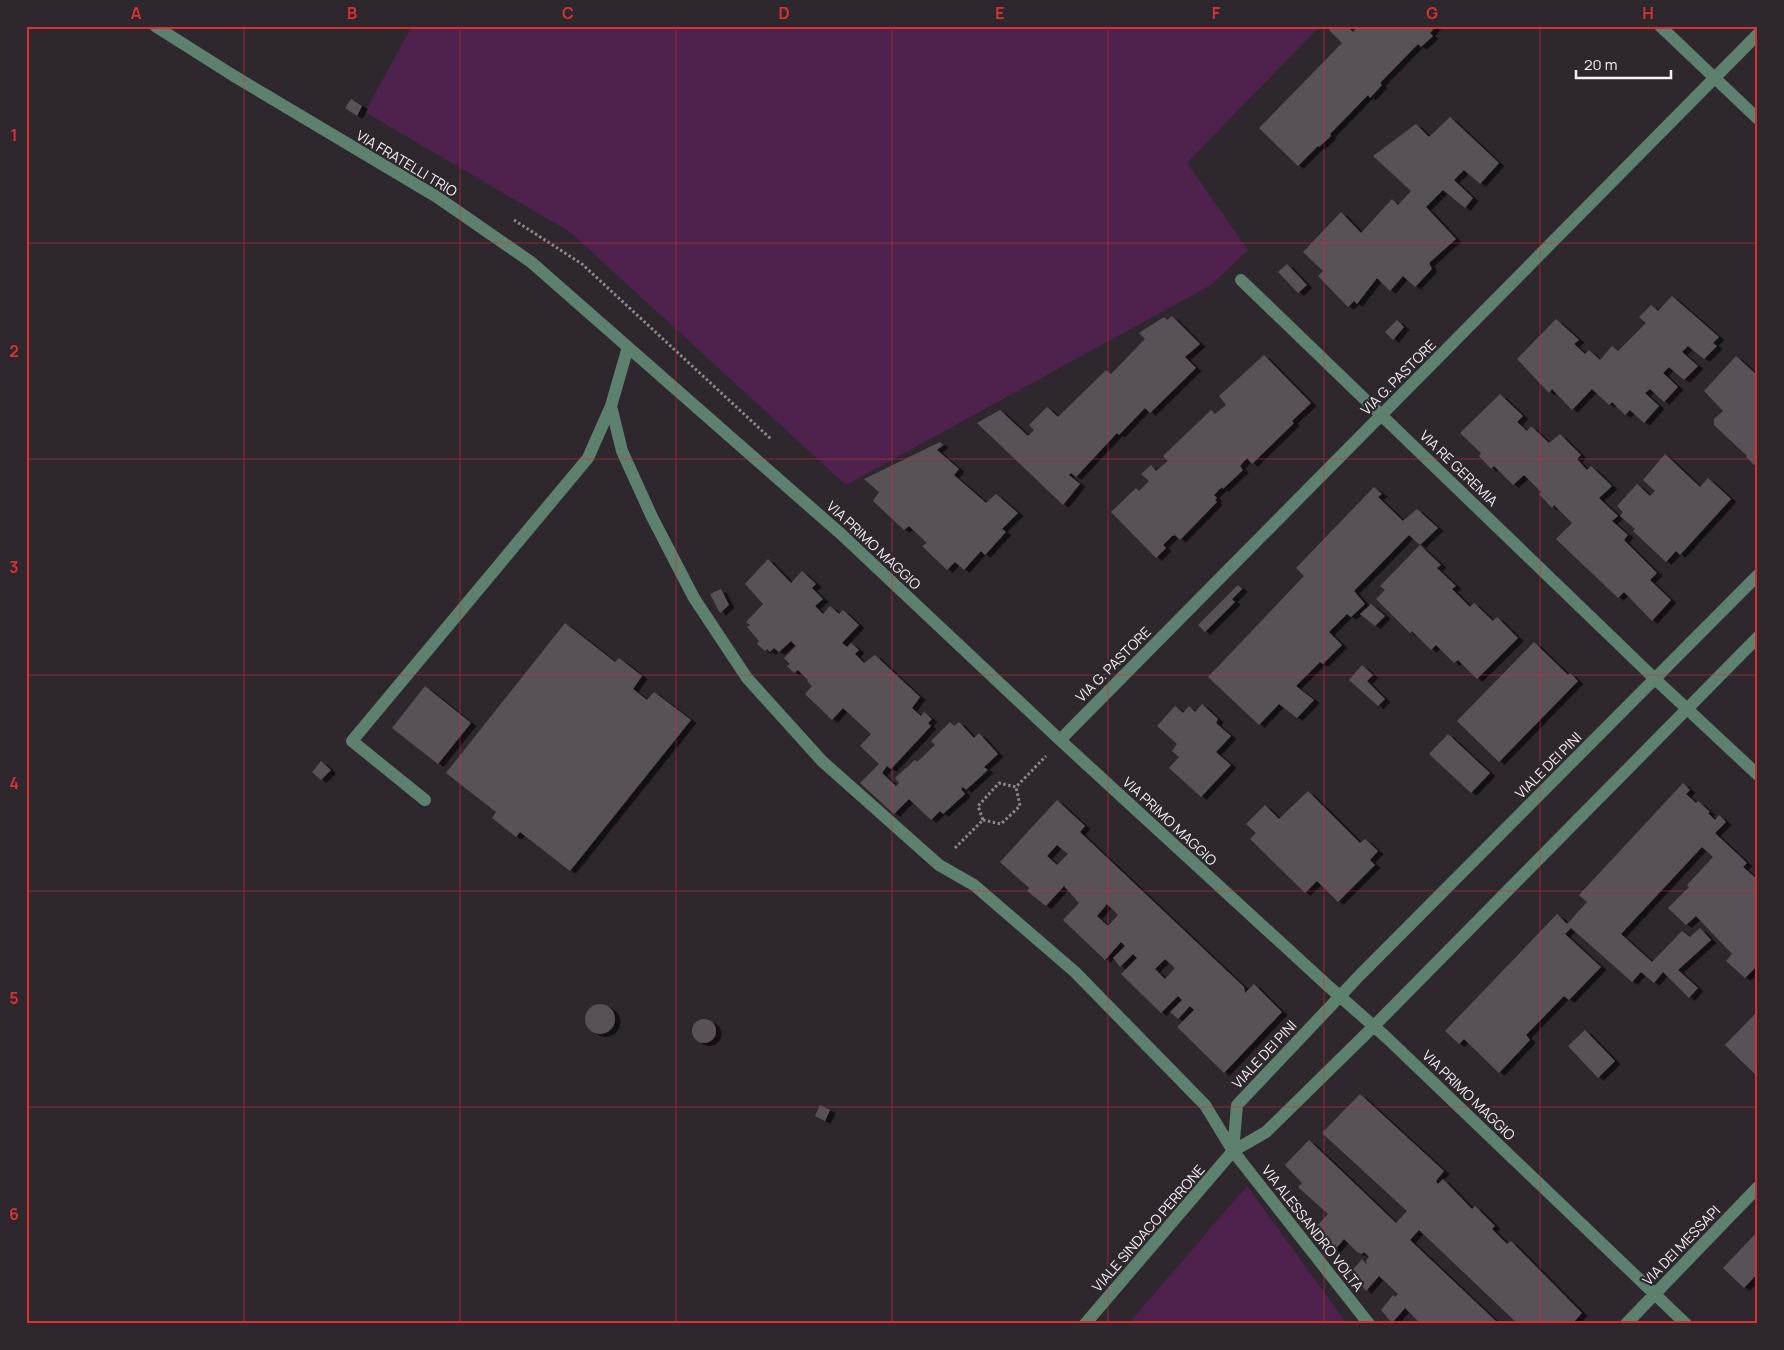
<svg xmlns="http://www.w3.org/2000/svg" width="1784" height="1350" viewBox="0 0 1784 1350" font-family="Manrope,sans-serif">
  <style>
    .green { fill: #4e224d }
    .building { fill: #595158; fill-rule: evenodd; filter: url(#shadow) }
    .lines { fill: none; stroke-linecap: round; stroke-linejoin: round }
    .path { stroke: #8d888d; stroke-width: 3; stroke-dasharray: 2.5 2.5; stroke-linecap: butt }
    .minor { stroke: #5e816f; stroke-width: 12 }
    .grid { fill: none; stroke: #d83232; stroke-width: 1; stroke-opacity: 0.55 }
    .labels { text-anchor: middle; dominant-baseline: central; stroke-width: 4.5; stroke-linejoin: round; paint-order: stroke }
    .street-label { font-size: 14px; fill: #f5f1f5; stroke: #2e282e }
    .neatline { fill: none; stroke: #d83232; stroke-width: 2 }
    .grid-label { font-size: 16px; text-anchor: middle; font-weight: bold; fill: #d83232 }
  </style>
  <defs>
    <filter id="shadow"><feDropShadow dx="5.5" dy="3" stdDeviation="0" flood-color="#0009"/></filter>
  </defs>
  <rect width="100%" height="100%" fill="#2e282e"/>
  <path class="green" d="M412,26H1320L1187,163L1248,250L1211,285L846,485L570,232L365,112Z
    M1247,1186L1347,1324H1128Z"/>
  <path class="building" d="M1333,26H1347L1353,32L1358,26H1436L1430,33L1433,36L1421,47L1418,44L1380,83L1382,85L1370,98L1368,95L1330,134L1331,136L1319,147L1318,146L1298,166L1259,128L1342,43L1329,30Z
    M351,99L362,106L357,116L345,108Z
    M1450,117L1499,163L1480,184L1464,170L1454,180L1473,198L1465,208L1443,190L1426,207L1456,239L1429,263L1432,269L1415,287L1403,276L1390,291L1377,278L1357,304L1354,301L1348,307L1318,276L1323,271L1303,252L1341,212L1361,233L1392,199L1398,205L1411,191L1373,156L1416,124L1429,137Z
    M1287,264L1307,285L1298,293L1278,272Z
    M1672,296L1719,337L1713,343L1717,346L1704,359L1688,346L1682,352L1698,366L1684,380L1669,367L1663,373L1678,387L1664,402L1650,389L1645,393L1659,406L1644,423L1630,410L1625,415L1612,402L1609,405L1592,389L1572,410L1552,389L1549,393L1517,359L1556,319L1579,340L1574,344L1585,354L1589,350L1600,360L1612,346L1618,351L1646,323L1639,317L1651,305L1658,311Z
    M1172,316L1200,344L1185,357L1196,368L1150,413L1145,408L1119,435L1117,433L1076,477L1071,473L1069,475L1080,484L1063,505L977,423L1000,410L1028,436L1034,430L1029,425L1047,407L1058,417L1106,370L1111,374L1145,339L1139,333L1164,317L1167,320Z
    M1397,320L1404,327L1393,340L1385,332Z
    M1264,355L1311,403L1292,421L1294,423L1252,464L1247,458L1240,466L1243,470L1223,489L1222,487L1214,495L1217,498L1215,500L1217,502L1180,540L1175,535L1172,536L1163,545L1166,548L1156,558L1111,512L1136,488L1139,491L1149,481L1141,474L1151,465L1156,471L1168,461L1163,456L1211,410L1215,414L1226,405L1219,396Z
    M1736,356L1758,376V462L1754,465L1746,457L1747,456L1714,425V419L1723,411L1704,391Z
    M1500,394L1523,416L1517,422L1527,431L1531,426L1549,443L1560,434L1581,455L1577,459L1587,470L1591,466L1612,486L1599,498L1618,516L1612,521L1628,535L1624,540L1657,573L1650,580L1671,600L1652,621L1624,592L1618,598L1556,539L1572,523L1554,505L1552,508L1539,494L1541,492L1524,475L1513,485L1494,466L1491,469L1479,456L1481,453L1460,433Z
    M940,442L943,445L937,450L959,469L954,475L986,503L996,494L1018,513L1002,529L1006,532L985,555L981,551L964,570L955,562L947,570L922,546L927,543L909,526L904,530L873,501L879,492L864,479Z
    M1665,454L1700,487L1708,478L1731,499L1680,555L1676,551L1666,562L1633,531L1635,529L1620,516L1623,512L1617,506L1637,484L1650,496L1655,491L1643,480Z
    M1374,487L1382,494L1378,497L1403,521L1417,509L1438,528L1420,545L1409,535L1354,591L1365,604L1351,617L1347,614L1329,632L1342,645L1323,664L1320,662L1296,686L1314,700L1297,718L1279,704L1259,725L1208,677L1304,576L1296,568Z
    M1420,545L1441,565L1437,568L1456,586L1452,589L1470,607L1474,603L1493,621L1497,617L1518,638L1477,679L1458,660L1454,663L1436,645L1431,650L1412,631L1410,633L1376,599L1385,590L1380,586Z
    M768,559L791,583L802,571L816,584L812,588L823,599L815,606L823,614L830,606L839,614L843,610L859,625L842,643L847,647L851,643L859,650L855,654L864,663L875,655L920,697L912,708L921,716L924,712L932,719L928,723L931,726L891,769L887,766L882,773L896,786L899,783L895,778L915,760L917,762L935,745L931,741L950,722L954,726L959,722L974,738L979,733L998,754L984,767L988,770L966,790L963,787L961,789L965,794L943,814L940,811L931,820L909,799L894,814L860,783L879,764L860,746L871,734L843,708L832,720L805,694L812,686L807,681L808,680L798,670L794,673L787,666L790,664L784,658L796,646L791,641L779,652L774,648L770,652L767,649L765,651L757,644L759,641L747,627L750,625L746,622L763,604L745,584Z
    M1238,585L1242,589L1232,599L1235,602L1205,632L1198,625Z
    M721,589L729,605L720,613L710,594Z
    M1371,604L1385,616L1375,626L1360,614Z
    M565,623L615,662L619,658L642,676L633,689L647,700L654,692L691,720L570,871L520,832L516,837L492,818L496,812L446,773Z
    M1534,642L1568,675L1570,673L1578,681L1499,762L1457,721Z
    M1362,665L1373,675L1367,681L1385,699L1378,706L1349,680Z
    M425,686L471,723L438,764L392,728Z
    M1202,704L1218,719L1216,723L1231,736L1216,752L1231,765L1201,797L1169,768L1179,757L1172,751L1177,744L1157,726L1175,706L1183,713L1189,706L1195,712Z
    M1448,734L1490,773L1471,793L1429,754Z
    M321,761L331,770L321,780L312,772Z
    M1683,783L1690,790L1686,794L1696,803L1698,801L1710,812L1708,813L1715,820L1719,815L1726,822L1715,833L1747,863L1743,867L1758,880V965L1745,978L1726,961L1732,954L1696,916L1686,925L1668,908L1689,887L1687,885L1713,857L1702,847L1621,934L1652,962L1682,931L1690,937L1700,928L1711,940L1678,970L1698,988L1689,998L1663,972L1654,983L1641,972L1632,982L1571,928L1565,934L1601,967L1569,1000L1564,996L1526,1035L1530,1040L1499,1073L1464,1039L1459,1044L1445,1031L1557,914L1567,924L1587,902L1579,895Z
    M1308,791L1360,843L1365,839L1378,851L1370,860L1375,865L1338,902L1317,881L1305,893L1250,839L1256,833L1246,824L1265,805L1279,819Z
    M1057,800L1085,826L1080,832L1244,987L1245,993L1254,984L1282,1012L1224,1073L1177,1027L1194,1010L1190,1006L1178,1019L1170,1012L1182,1000L1178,996L1161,1013L1121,974L1137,958L1133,954L1120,967L1113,958L1125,946L1121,942L1105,960L1063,920L1079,903L1064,886L1046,906L1027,891L1029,888L1000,862ZM1057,845L1068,854L1057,865L1047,856ZM1107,904L1118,915L1108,926L1097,916ZM1165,959L1175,968L1165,979L1155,969Z
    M585 1019a15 15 0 1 1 30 0a15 15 0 1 1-30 0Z
    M1758,1011V1077L1725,1045Z
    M692 1031a12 12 0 1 1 24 0a12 12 0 1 1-24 0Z
    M1585,1030L1615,1061L1598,1078L1568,1046Z
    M1360,1094L1444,1171L1436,1181L1438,1184L1443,1179L1472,1209L1475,1206L1495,1226L1492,1229L1507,1244L1511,1241L1582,1313L1572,1324H1518L1419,1230L1410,1240L1499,1324H1421L1405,1308L1392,1323L1381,1310L1393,1295L1395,1297L1398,1294L1379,1276L1366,1291L1351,1272L1362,1259L1367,1265L1366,1261L1369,1257L1364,1252L1362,1254L1357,1252L1344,1239L1334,1251L1315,1228L1328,1214L1298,1187L1302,1183L1285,1165L1309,1140L1396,1223L1407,1211L1322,1133Z
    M820,1105L830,1110L825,1121L815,1116Z
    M1758,1231V1273L1744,1288L1723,1268Z"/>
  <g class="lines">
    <path class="path" d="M514,220L582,264L771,439
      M983,820L1001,824L1020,806L1016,787
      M955,848L983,820L978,806L999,783L1016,787L1046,756"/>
    <path class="minor" d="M155,26L234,76L437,197L531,262L841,534L1060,740L1327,985L1386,1037L1686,1324
      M1660,26L1758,119
      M1241,280L1655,679L1758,775
      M611,406L622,451L652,517L694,598L747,678L822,761L939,865L974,885L1075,972L1205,1105L1233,1151L1369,1324
      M1060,740L1758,34
      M425,800L352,741L588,458L611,406L628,347
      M1233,1151L1237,1105L1360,975L1758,575
      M1085,1324L1233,1151L1266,1132L1373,1027L1758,637
      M1626,1324L1758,1187"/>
  </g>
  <path class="grid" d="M244,26V1324M460,26V1324M676,26V1324M892,26V1324M1108,26V1324M1324,26V1324M1540,26V1324M26,243H1758M26,459H1758M26,675H1758M26,891H1758M26,1107H1758"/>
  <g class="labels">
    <g class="street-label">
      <text transform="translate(407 163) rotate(31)">VIA FRATELLI TRIO</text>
      <text transform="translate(1398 377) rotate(-45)">VIA G. PASTORE</text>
      <text transform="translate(1459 468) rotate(44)">VIA RE GEREMIA</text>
      <text transform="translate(874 545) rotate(43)">VIA PRIMO MAGGIO</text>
      <text transform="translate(1113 664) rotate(-45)">VIA G. PASTORE</text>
      <text transform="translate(1548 765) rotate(-45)">VIALE DEI PINI</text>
      <text transform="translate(1170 821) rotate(43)">VIA PRIMO MAGGIO</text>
      <text transform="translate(1264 1054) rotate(-47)">VIALE DEI PINI</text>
      <text transform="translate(1469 1095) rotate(44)">VIA PRIMO MAGGIO</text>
      <text transform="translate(1148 1228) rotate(-49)">VIALE SINDACO PERRONE</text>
      <text transform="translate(1313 1228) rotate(52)">VIA ALESSANDRO VOLTA</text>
      <text transform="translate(1681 1245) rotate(-46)">VIA DEI MESSAPI</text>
    </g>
  </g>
  <rect width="1784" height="1350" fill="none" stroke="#2e282e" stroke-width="55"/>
  <path d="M1576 70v8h95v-8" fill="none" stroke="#f5f1f5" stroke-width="2.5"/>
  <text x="1584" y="70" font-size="15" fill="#f5f1f5" stroke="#2e282e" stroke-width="4" paint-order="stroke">20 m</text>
  <rect x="28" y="28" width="1728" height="1294" class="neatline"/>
  <g class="grid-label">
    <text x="136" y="19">A</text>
    <text x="352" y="19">B</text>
    <text x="568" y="19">C</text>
    <text x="784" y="19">D</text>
    <text x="1000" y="19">E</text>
    <text x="1216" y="19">F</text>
    <text x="1432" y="19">G</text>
    <text x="1648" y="19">H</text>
    <text x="14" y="141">1</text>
    <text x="14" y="357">2</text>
    <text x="14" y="573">3</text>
    <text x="14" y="789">4</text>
    <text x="14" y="1004">5</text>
    <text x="14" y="1220">6</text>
  </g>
</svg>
